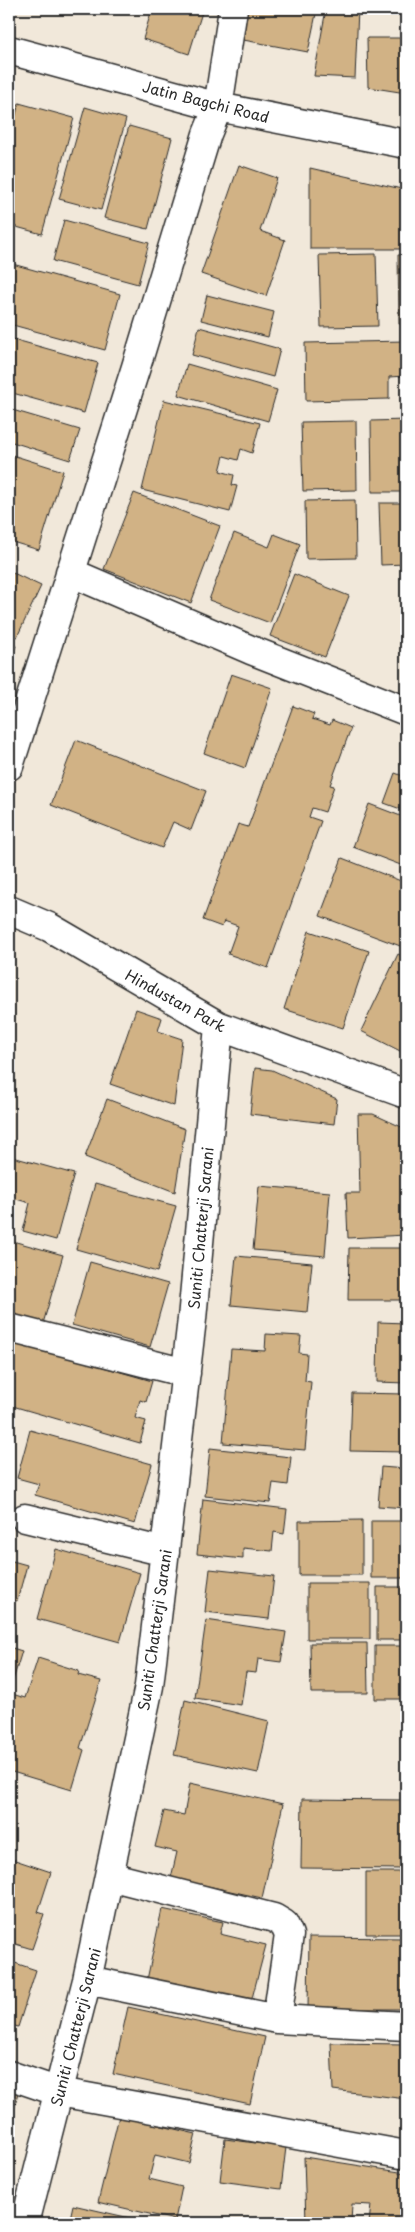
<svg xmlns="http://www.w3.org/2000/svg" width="415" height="2232" viewBox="0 0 415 2232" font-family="'Playpen Sans',sans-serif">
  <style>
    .building { fill: #d1b285; stroke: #2b2b2b }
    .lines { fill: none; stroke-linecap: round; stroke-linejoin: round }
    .minor-casing { stroke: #2b2b2b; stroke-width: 31 }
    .minor { stroke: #fff; stroke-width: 28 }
    .labels { text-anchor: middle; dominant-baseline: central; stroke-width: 4; stroke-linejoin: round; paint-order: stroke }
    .street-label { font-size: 15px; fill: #2b2b2b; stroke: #fff }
  </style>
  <rect width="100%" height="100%" fill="#f1e8da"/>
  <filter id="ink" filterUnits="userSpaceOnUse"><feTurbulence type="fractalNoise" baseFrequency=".02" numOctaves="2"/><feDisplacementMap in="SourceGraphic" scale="10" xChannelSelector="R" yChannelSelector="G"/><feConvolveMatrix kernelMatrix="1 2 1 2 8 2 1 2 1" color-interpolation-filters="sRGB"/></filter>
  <g filter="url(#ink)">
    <path class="building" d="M152,9H203L189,54L143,39Z
      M244,9H317L308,52L238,39Z
      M326,9H358L355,78L314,76Z
      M367,38H406V93L368,87Z
      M19,103L74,118L42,234L9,225V142Z
      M85,107L126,119L101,210L59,199Z
      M129,126L172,138L148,229L104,218Z
      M239,165L277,178L260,231L285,240L266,296L201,274Z
      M310,168L406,190V249H310Z
      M64,220L149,243L138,284L53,261Z
      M376,254L378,326L321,327L319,255Z
      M398,255H406V324H399Z
      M9,263L120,294L105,350L9,324Z
      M207,295L274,312L268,337L201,320Z
      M199,327L280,349L273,377L192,355Z
      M9,338L98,363L84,413L9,392Z
      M406,341V376L389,377V399L306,401L305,343Z
      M187,364L277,390L268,421L178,395Z
      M164,400L260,423L252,453L241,449L238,460L224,456L220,471L234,475L232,485L237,486L230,512L142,490Z
      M9,409L80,430L70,460L9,441Z
      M406,420L405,492H372L371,421Z
      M356,421L357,490L303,491L301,422Z
      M9,454L63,471L39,550L9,541Z
      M134,493L220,526L191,603L104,569Z
      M355,500L356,558L306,559L305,501Z
      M379,503H406V564L381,565Z
      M234,533L269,547L274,534L300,544L270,623L209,600Z
      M9,571L41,586L17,637L9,633Z
      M294,574L349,596L325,657L270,636Z
      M9,642L16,646L9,663Z
      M231,674L272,688L245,768L204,753Z
      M293,706L314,714L312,719L330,725L332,720L351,728L330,785L334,786L325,812L312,808L309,817L321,821L268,968L228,954L238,926L224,921L222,927L203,920L238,824L248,827Z
      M76,740L206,791L191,830L173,822L162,848L51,805Z
      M395,773L406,777V811L384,803Z
      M369,804L406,818V867L353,847Z
      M342,858L406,883V938L403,947L320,916Z
      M309,931L369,951L343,1028L284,1009Z
      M398,954L406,958V1054L361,1031Z
      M136,1009L162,1018L158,1031L182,1039L174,1106L110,1084Z
      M255,1068L272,1070L337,1099L334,1124L250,1114Z
      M107,1099L185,1129L175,1192L85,1157Z
      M358,1114H373L406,1129V1235L348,1238L346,1193H360Z
      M9,1156L74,1174L56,1240L23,1231L30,1203L9,1197Z
      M95,1184L176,1206L157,1272L76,1249Z
      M259,1186L330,1192L325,1256L253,1250Z
      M9,1240L63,1255L42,1327L9,1318Z
      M349,1248H406V1300H348Z
      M236,1256L312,1263L307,1312L231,1305Z
      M90,1262L168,1284L150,1347L72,1325Z
      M378,1322L406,1323V1383L377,1382Z
      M266,1334L301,1336L299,1353L307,1354L305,1381L311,1382L305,1450L223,1443L231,1349L265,1351Z
      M9,1340L152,1381L146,1402L140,1400L135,1418L146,1421L140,1443L9,1405Z
      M352,1393L406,1394V1452L350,1451Z
      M30,1430L152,1464L135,1524L35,1495L39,1484L17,1478Z
      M210,1448L291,1457L288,1485L273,1483L270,1503L205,1496Z
      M381,1467L406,1469V1508L378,1506Z
      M203,1499L287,1509L284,1534L274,1532L272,1551L243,1548V1559L197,1554Z
      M362,1520V1575H299V1521Z
      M371,1521H406V1578H371Z
      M56,1549L140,1573L120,1642L37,1619Z
      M9,1560L27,1565L17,1601L9,1599Z
      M210,1569L274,1576L269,1619L205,1612Z
      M307,1583H370V1639H307Z
      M377,1587H406V1640H377Z
      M206,1620L286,1632L281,1662L258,1659L256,1673L246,1672L241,1705L195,1698Z
      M310,1643H367L368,1693H311Z
      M375,1646H406V1699H375Z
      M9,1647L22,1651L9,1693L25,1698L38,1658L79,1671L78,1675L101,1681L80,1748L84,1750L72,1790L9,1771V1759L14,1744L9,1742Z
      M185,1700L269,1721L258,1773L174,1755Z
      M190,1783L283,1804L262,1898L171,1878L177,1852L155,1847L164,1811L184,1815Z
      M302,1799L406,1800V1869L301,1868Z
      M9,1858L51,1872L38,1912L44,1914L32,1949L9,1942Z
      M366,1872H406V1934H366Z
      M162,1909L223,1922L220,1934L266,1945L251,2002L147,1980Z
      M309,1937L406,1938V2009H308Z
      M9,1961L36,1970L18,2027L9,2024Z
      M128,2007L265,2037L250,2104L113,2074Z
      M331,2043L406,2044V2099L333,2090Z
      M9,2089L18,2092L10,2128H9Z
      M119,2116L196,2134L189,2163L155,2155L149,2179L182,2187L175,2220L98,2202Z
      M225,2139L286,2147L281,2189L220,2181Z
      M304,2157L406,2173V2223H369L371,2205L352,2204L351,2223H306Z
      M73,2205L152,2223H69Z"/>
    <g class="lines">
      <defs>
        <path id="minor" d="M9,50L218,107L406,144
          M70,572L251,650L406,711
          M9,766L136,367L207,134L218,107L233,9
          M9,910L49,927L219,1026L406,1094
          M9,1328L186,1373
          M25,1518L165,1552
          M109,1876L274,1918L284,1924L289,1935L277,2019
          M87,1980L277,2019L406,2026
          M9,2075L59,2092L406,2155
          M25,2223L87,1980L149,1686L192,1319L219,1026"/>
      </defs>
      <use href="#minor" class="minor-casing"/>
      <use href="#minor" class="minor"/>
    </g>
  </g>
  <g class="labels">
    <g class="street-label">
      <text transform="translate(206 101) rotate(14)">Jatin Bagchi Road</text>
      <text transform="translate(176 1000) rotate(29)">Hindustan Park</text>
      <text transform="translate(200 1228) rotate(-85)">Suniti Chatterji Sarani</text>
      <text transform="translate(154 1630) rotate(-82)">Suniti Chatterji Sarani</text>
      <text transform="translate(75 2027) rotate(-76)">Suniti Chatterji Sarani</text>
    </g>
  </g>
  <rect width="415" height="2232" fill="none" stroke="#fff" stroke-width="30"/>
  <rect x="15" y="15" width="385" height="2202" fill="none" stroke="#2b2b2b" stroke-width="2" filter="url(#ink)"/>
</svg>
